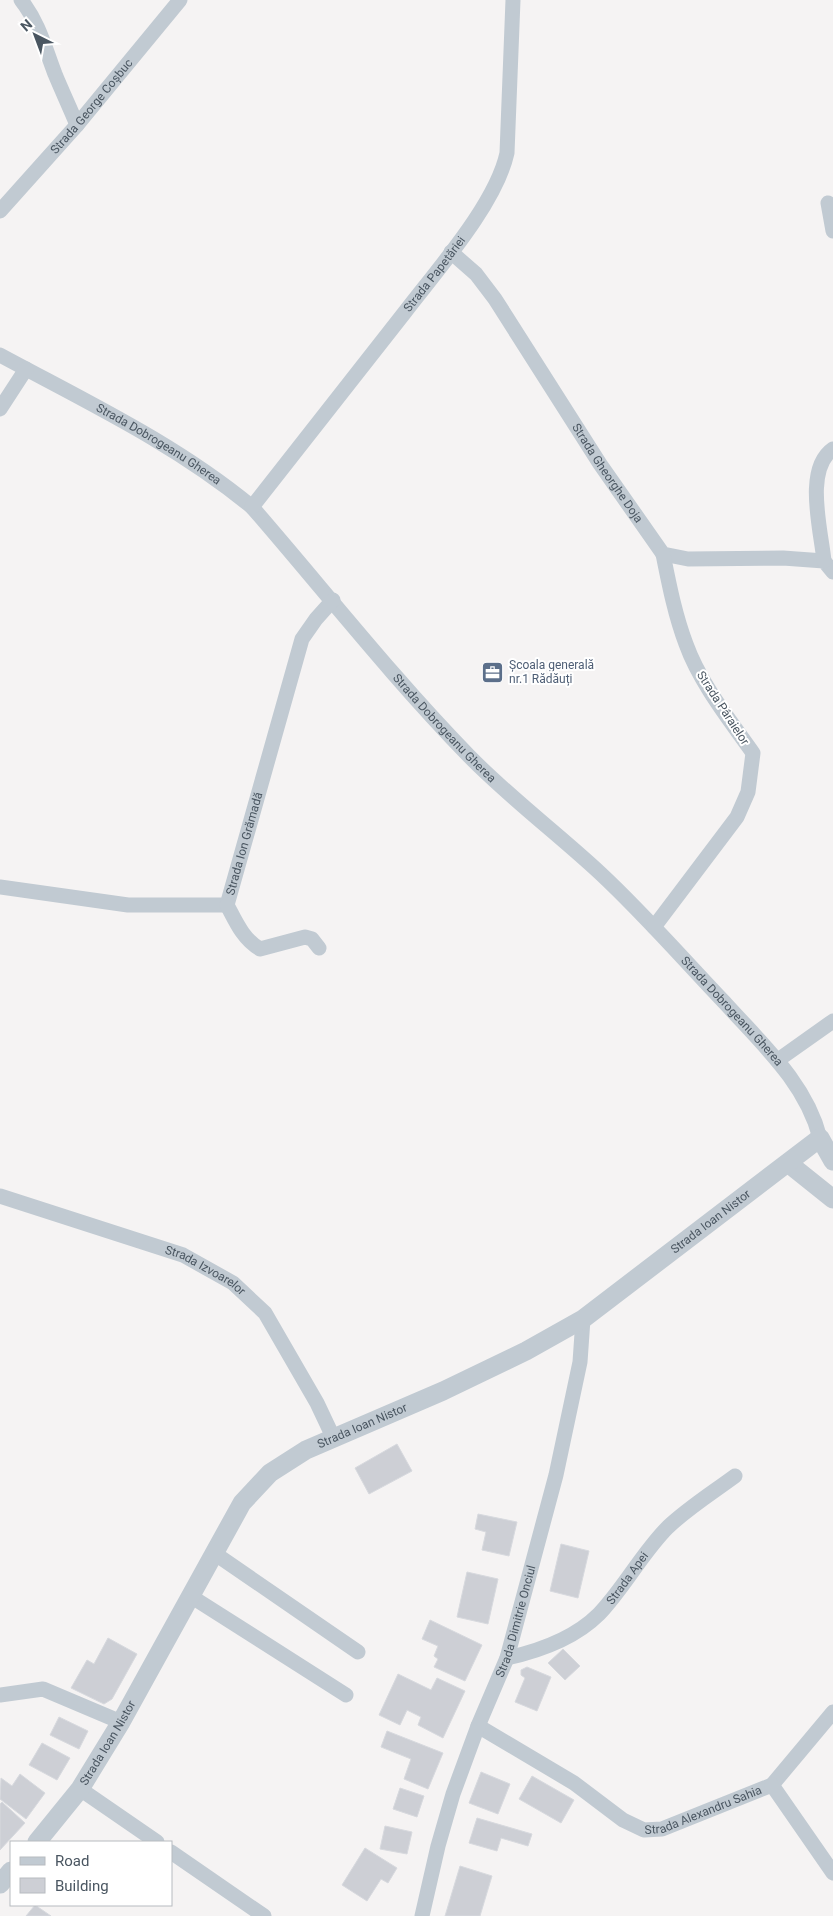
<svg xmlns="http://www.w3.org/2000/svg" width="833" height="1916" viewBox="0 0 833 1916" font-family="Roboto,sans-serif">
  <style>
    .building { fill: #cdcfd5; stroke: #d7d9de }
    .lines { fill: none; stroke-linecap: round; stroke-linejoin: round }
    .minor { stroke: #c1cad2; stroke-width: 15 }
    .tertiary { stroke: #c1cad2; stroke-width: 19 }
    .labels { text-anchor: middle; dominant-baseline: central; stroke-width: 4; stroke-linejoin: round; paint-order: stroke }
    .street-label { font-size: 12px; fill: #4a5661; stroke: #fff }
    .service-label { font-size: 12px; fill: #4e5e75; stroke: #fff; text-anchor: start }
  </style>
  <rect width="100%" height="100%" fill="#f5f3f3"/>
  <path class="building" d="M397,1444L412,1471L369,1494L355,1468Z
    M478,1514L517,1522L509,1556L482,1550L486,1532L475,1529Z
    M561,1544L589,1551L578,1598L550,1591Z
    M467,1572L498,1579L488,1624L457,1617Z
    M430,1620L482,1645L465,1681L434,1667L438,1659L434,1656L438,1646L422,1639Z
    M108,1638L137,1654L112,1699L104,1704L71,1688L87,1660L94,1664Z
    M563,1649L580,1666L565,1680L548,1663Z
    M527,1667L551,1677L537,1711L515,1702L525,1678L521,1675V1670Z
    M398,1674L431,1690L437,1678L465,1691L443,1738L418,1725L421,1717L407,1710L400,1725L379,1715Z
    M59,1717L88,1731L79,1749L50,1735Z
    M387,1731L443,1753L428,1789L404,1779L411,1759L381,1747Z
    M42,1743L70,1758L57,1780L29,1765Z
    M481,1772L510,1784L498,1814L469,1803Z
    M20,1774L45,1793L26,1819L0,1799L1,1778L12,1786Z
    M532,1776L574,1800L561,1823L519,1799Z
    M400,1788L424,1796L417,1817L393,1809Z
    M2,1802L25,1823L0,1850V1804Z
    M477,1818L532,1834L528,1846L501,1838L497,1851L469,1843Z
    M385,1826L412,1832L407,1854L380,1849Z
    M365,1848L397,1868L388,1883L381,1879L367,1901L342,1885Z
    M460,1866L492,1876L480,1916H445Z
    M35,1905L51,1916H26Z"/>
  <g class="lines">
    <g class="minor">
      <path d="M21,0C39,23 45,48 55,74C62,91 70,108 77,125"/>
      <path d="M828,203L833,231"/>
      <path id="s1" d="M0,211L77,125L180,0"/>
      <path id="s2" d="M451,252L476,274L495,299L600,464L663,554L688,559L783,558L824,561L833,572"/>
      <path id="s3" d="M0,355C87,402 176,444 252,507C324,590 392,677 469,756C510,798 557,833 600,873C644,914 684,960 725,1003C762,1044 806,1083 820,1138"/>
      <path d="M0,409L26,369"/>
      <path id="s4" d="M252,507C303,442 354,377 405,312C437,270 496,204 507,153L513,0"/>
      <path d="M824,561C821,530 804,469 833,449"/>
      <path id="s5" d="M0,887L128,905H227L302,639L316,619L333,600"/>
      <path d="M227,905C236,922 243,939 260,949L305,937L312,939L319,948"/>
      <path d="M654,927L737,817L748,792L753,753C729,719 700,683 686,644C675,615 669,584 663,554"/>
      <path d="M778,1060L833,1021"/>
      <path id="s6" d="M0,1196L183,1255L233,1283L265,1313L317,1403L334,1439"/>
      <path d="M214,1553L358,1652"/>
      <path d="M192,1597L346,1695"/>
      <path id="s7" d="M507,1658C539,1651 575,1638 599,1614C624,1588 642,1553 668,1527C688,1508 712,1493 735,1476"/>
      <path d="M0,1695L43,1689L121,1722"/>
      <path id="s8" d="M478,1726L574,1783L623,1820L644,1830L662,1829L772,1785L833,1712"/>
      <path d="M772,1785L833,1873"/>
      <path d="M80,1789L157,1842"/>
      <path d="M171,1852L264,1916"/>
      <path id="s9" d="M422,1916L438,1846L453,1794L478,1726L507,1658L556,1475L580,1362L583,1319"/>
    </g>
    <g class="tertiary">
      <path d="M788,1163L833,1199"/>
      <path id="s10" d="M37,1842L80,1789L121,1722L242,1503L270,1473L306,1450L443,1391L526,1351L583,1319L820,1138L833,1161"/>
      <path d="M0,1884L11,1871"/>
    </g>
  </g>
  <defs>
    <symbol id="office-square" viewBox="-11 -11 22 22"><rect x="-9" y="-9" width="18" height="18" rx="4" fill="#5c6f8a" stroke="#fff"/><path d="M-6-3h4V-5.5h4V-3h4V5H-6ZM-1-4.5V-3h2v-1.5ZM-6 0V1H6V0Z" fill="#fff"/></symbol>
  </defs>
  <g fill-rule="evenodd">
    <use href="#office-square" x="480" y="660" width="25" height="25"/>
  </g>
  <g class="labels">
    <g class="street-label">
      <text stroke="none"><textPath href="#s1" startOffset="139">Strada George Coșbuc</textPath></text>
      <text stroke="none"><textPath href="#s4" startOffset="296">Strada Papetăriei</textPath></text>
      <text stroke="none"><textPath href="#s3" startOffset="182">Strada Dobrogeanu Gherea</textPath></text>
      <text stroke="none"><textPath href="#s2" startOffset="272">Strada Gheorghe Doja</textPath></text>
      <text transform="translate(723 708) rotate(57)">Strada Pâraielor</text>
      <text stroke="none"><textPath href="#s3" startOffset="588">Strada Dobrogeanu Gherea</textPath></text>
      <text stroke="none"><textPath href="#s5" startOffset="292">Strada Ion Grămadă</textPath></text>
      <text stroke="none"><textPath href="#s3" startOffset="992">Strada Dobrogeanu Gherea</textPath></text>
      <text stroke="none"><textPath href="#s10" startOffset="948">Strada Ioan Nistor</textPath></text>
      <text stroke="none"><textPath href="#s6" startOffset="219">Strada Izvoarelor</textPath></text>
      <text stroke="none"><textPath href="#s10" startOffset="542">Strada Ioan Nistor</textPath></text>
      <text stroke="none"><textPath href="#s7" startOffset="149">Strada Apei</textPath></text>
      <text stroke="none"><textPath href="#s9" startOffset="310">Strada Dimitrie Onciul</textPath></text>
      <text stroke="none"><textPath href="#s10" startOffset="122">Strada Ioan Nistor</textPath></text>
      <text stroke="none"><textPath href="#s8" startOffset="259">Strada Alexandru Sahia</textPath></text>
    </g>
    <g class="service-label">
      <text x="509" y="665">Școala generală<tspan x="509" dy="14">nr.1 Rădăuți</tspan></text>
    </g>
  </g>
  <rect x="10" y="1841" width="162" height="65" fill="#ffffff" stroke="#b7bbc0"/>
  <rect x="20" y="1857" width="25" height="8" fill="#c1cad2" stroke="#b7bbc0"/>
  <text x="55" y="1866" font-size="15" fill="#4a5661">Road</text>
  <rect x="20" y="1878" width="25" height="15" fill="#cdcfd5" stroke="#b7bbc0"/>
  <text x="55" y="1891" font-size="15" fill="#4a5661">Building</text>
  <g transform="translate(35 35) rotate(318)" stroke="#ffffff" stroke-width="4" paint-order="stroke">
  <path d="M0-4L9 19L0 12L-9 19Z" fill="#4a5661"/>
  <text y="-8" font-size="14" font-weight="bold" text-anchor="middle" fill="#4a5661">N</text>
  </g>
</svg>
